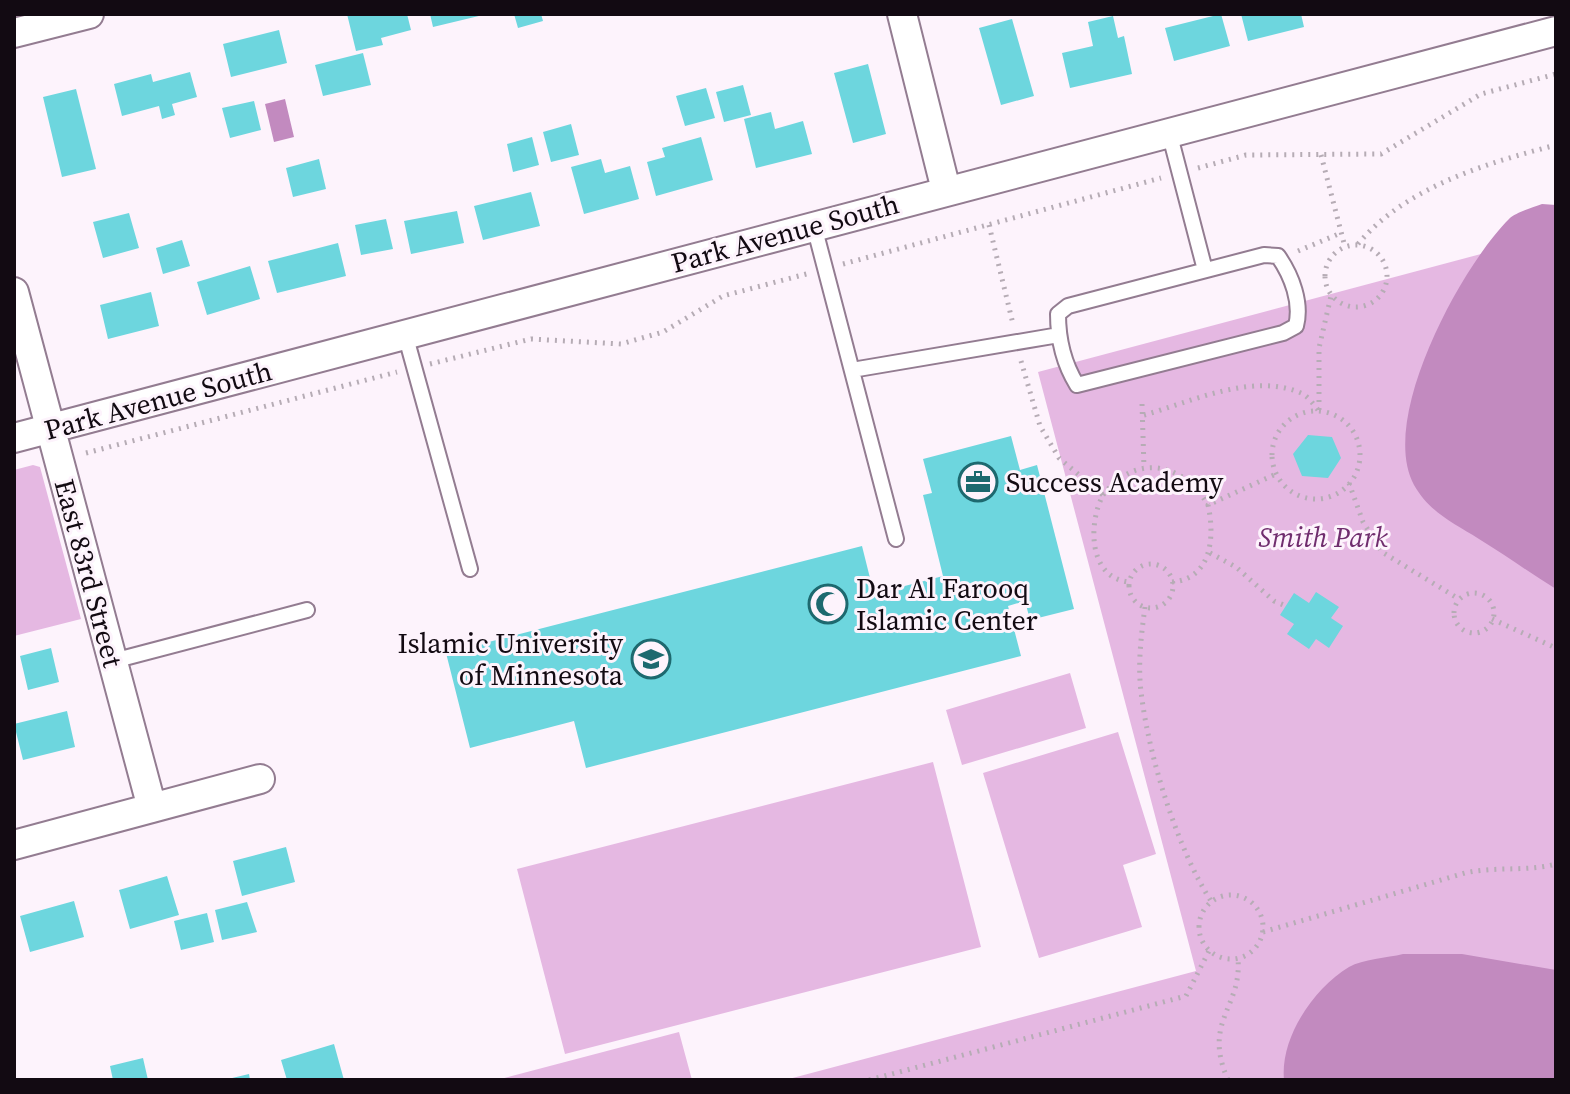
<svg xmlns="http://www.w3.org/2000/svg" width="1570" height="1094" viewBox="0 0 1570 1094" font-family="'Source Serif 4',serif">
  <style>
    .green { fill: #e5b8e2 }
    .water { fill: #c28abf }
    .building { fill: #6dd6de }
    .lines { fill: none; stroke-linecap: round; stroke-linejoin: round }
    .lane-casing { stroke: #937c91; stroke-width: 18 }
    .street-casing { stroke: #937c91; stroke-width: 32 }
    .path { stroke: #b6acb5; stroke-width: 5; stroke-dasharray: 2 6; stroke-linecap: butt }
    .lane { stroke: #fff; stroke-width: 14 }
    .street { stroke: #fff; stroke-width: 28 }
    .labels { text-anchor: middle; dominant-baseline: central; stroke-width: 6; stroke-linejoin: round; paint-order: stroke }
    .street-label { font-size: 28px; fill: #120a12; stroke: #fdf3fc }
    .poi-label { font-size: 28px; fill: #120a12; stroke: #fdf3fc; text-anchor: start }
    .park-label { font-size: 28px; font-style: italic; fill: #702d6e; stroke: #fdf3fc }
  </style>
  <rect width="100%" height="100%" fill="#fdf3fc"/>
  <path class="green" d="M1556,234V1080H785L1196,971L1038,372Z
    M33,465L40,467L81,619L14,636V470Z
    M1070,673L1086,728L962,765L946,710Z
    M1118,732L1156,854L1123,865L1142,927L1039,958L983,773Z
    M933,762L981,947L565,1054L517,869Z
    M679,1032L692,1080H497Z"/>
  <path class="water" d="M285,99L294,137L274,142L265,104Z
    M1542,204L1556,205V589C1530,573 1505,555 1479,539C1454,523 1430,513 1414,485C1378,419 1461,267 1509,219C1516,212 1532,208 1542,204Z
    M1403,954H1462L1556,970V1080H1284C1280,1038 1313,989 1349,967C1363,959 1387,958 1403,954Z"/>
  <path class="building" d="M347,14H407L411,30L381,38L383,45L356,51Z
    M430,14H483V15L433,27Z
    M514,14H541L543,21L518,28Z
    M1221,14L1230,46L1174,61L1165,28Z
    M1241,14H1301L1304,27L1248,41Z
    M1113,16L1118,38L1124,36L1132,74L1070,88L1062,53L1093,46L1088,22Z
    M1012,19L1034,96L1001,105L979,28Z
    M279,30L287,63L231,77L223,44Z
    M363,53L371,85L323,96L315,65Z
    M868,64L886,134L853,143L834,73Z
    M190,72L197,97L172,104L175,115L162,119L159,106L122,116L114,84L151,74L153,82Z
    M743,85L751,115L724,122L716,92Z
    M706,88L715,118L685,126L676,96Z
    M76,89L96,169L62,177L43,97Z
    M254,101L261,130L230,138L222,108Z
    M771,112L775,129L803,121L812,154L756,168L744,119Z
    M571,124L579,155L551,162L543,132Z
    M532,137L539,165L513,172L507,144Z
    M701,137L713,180L656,196L647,162L665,157L662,148Z
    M319,159L326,189L293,197L286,168Z
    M601,159L605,173L630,166L639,199L584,214L571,167Z
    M531,192L540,226L483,240L474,206Z
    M457,211L464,243L411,254L404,221Z
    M129,213L139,248L103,258L93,222Z
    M386,219L393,249L361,255L355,225Z
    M182,240L190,266L163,274L156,248Z
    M338,243L346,276L277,293L268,261Z
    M250,266L260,299L207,315L197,282Z
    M151,292L159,326L108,339L100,305Z
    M1308,435L1332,437L1341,458L1328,478L1302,476L1293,454Z
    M1011,436L1020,470L1037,465L1074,609L1030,620L1025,601L1008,606L1021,656L586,768L574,721L470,748L446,653L862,546L874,594L943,576L923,495L932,493L923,459Z
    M1316,592L1339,607L1331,618L1343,626L1329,648L1316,639L1309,649L1287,634L1294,624L1280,615L1294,593L1309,603Z
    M51,648L59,682L28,690L20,656Z
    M67,711L75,747L23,760L14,724Z
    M286,847L295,882L242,896L233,861Z
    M167,876L179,915L130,929L119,890Z
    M74,901L84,937L30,952L20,916Z
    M247,902L257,932L222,940L215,910Z
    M207,913L214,942L181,950L174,921Z
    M334,1044L344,1080H287L281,1060Z
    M143,1058L148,1080H113L110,1066Z
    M249,1074L250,1080H228V1079Z"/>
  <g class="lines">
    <defs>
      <path id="lane" d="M1169,132L1205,270
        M814,226L896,539
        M1264,255L1278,256C1292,276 1302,303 1296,326L1283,333L1077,385C1064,364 1058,338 1058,314L1068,306Z
        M405,334L470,569
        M852,370L1059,335
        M113,661L307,610"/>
      <path id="street" d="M902,14L946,190
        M14,33L89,14
        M14,292L152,808
        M14,438L1556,31
        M14,845L260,779"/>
    </defs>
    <use href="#lane" class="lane-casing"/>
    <use href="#street" class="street-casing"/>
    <path class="path" d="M1321,155L1345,247
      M1198,168L1246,155L1381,154L1481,94L1556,74
      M989,225L1013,324
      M1358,244C1405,187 1487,163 1556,145
      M1325 276a31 31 0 1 1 62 0a31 31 0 1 1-62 0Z
      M1298,251L1341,233
      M843,264L1161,178
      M1021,361L1040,426L1059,458L1103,495C1088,523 1088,579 1130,582
      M430,364L531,339L621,344L663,332L723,296L810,273
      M1142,404L1144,468
      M1319,410V348L1331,296
      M1272 455a44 44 0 1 1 88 0a44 44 0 1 1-88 0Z
      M1144,415C1191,402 1252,372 1301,393C1308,396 1314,405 1318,410
      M86,453L397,372
      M1349,483L1363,522L1382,552L1459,599
      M1103,495C1135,453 1183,462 1208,505
      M1210,553L1236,567L1274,601L1286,606
      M1129 586a22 22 0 1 1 44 0a22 22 0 1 1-44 0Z
      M1172,582C1212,579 1215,536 1208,505L1276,474
      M1454 613a20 20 0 1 1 40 0a20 20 0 1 1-40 0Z
      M1145,607C1141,637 1137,668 1142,699C1150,760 1178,850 1211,901
      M1492,619L1556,648
      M1199 927a32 32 0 1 1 64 0a32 32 0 1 1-64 0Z
      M1263,932L1465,873C1496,866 1526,872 1556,864
      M869,1080L1186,996L1209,951
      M1228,1080C1202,1021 1242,1008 1238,959"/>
    <use href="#lane" class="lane"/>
    <use href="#street" class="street"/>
  </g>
  <defs>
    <symbol id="office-ring" viewBox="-11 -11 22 22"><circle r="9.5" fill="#fdf3fc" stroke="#1d696f" stroke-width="1.5"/><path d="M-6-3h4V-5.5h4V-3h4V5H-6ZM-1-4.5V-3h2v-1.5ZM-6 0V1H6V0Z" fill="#1d696f"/></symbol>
    <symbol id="mosque-ring" viewBox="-11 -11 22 22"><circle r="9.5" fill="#fdf3fc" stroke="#1d696f" stroke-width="1.5"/><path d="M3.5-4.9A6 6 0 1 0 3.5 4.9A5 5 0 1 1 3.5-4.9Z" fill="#1d696f"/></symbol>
    <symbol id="university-ring" viewBox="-11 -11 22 22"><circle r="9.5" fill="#fdf3fc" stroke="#1d696f" stroke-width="1.5"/><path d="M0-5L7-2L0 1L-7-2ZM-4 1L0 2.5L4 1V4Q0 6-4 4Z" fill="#1d696f"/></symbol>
  </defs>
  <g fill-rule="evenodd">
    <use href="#office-ring" x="956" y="460" width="44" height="44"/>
    <use href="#mosque-ring" x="806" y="582" width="44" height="44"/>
    <use href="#university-ring" x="629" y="637" width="44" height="44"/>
  </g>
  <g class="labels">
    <g class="street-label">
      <text transform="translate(785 233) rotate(-15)">Park Avenue South</text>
      <text transform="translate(158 400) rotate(-15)">Park Avenue South</text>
      <text transform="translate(89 573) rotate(75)">East 83rd Street</text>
    </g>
    <g class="poi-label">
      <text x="1006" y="482">Success Academy</text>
      <text x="856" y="588">Dar Al Farooq<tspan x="856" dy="32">Islamic Center</tspan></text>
      <text x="623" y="643" text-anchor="end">Islamic University<tspan x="623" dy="32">of Minnesota</tspan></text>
    </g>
    <g class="park-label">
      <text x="1323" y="537">Smith Park</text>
    </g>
  </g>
  <rect width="1570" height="1094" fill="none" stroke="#120a12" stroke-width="32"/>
</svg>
